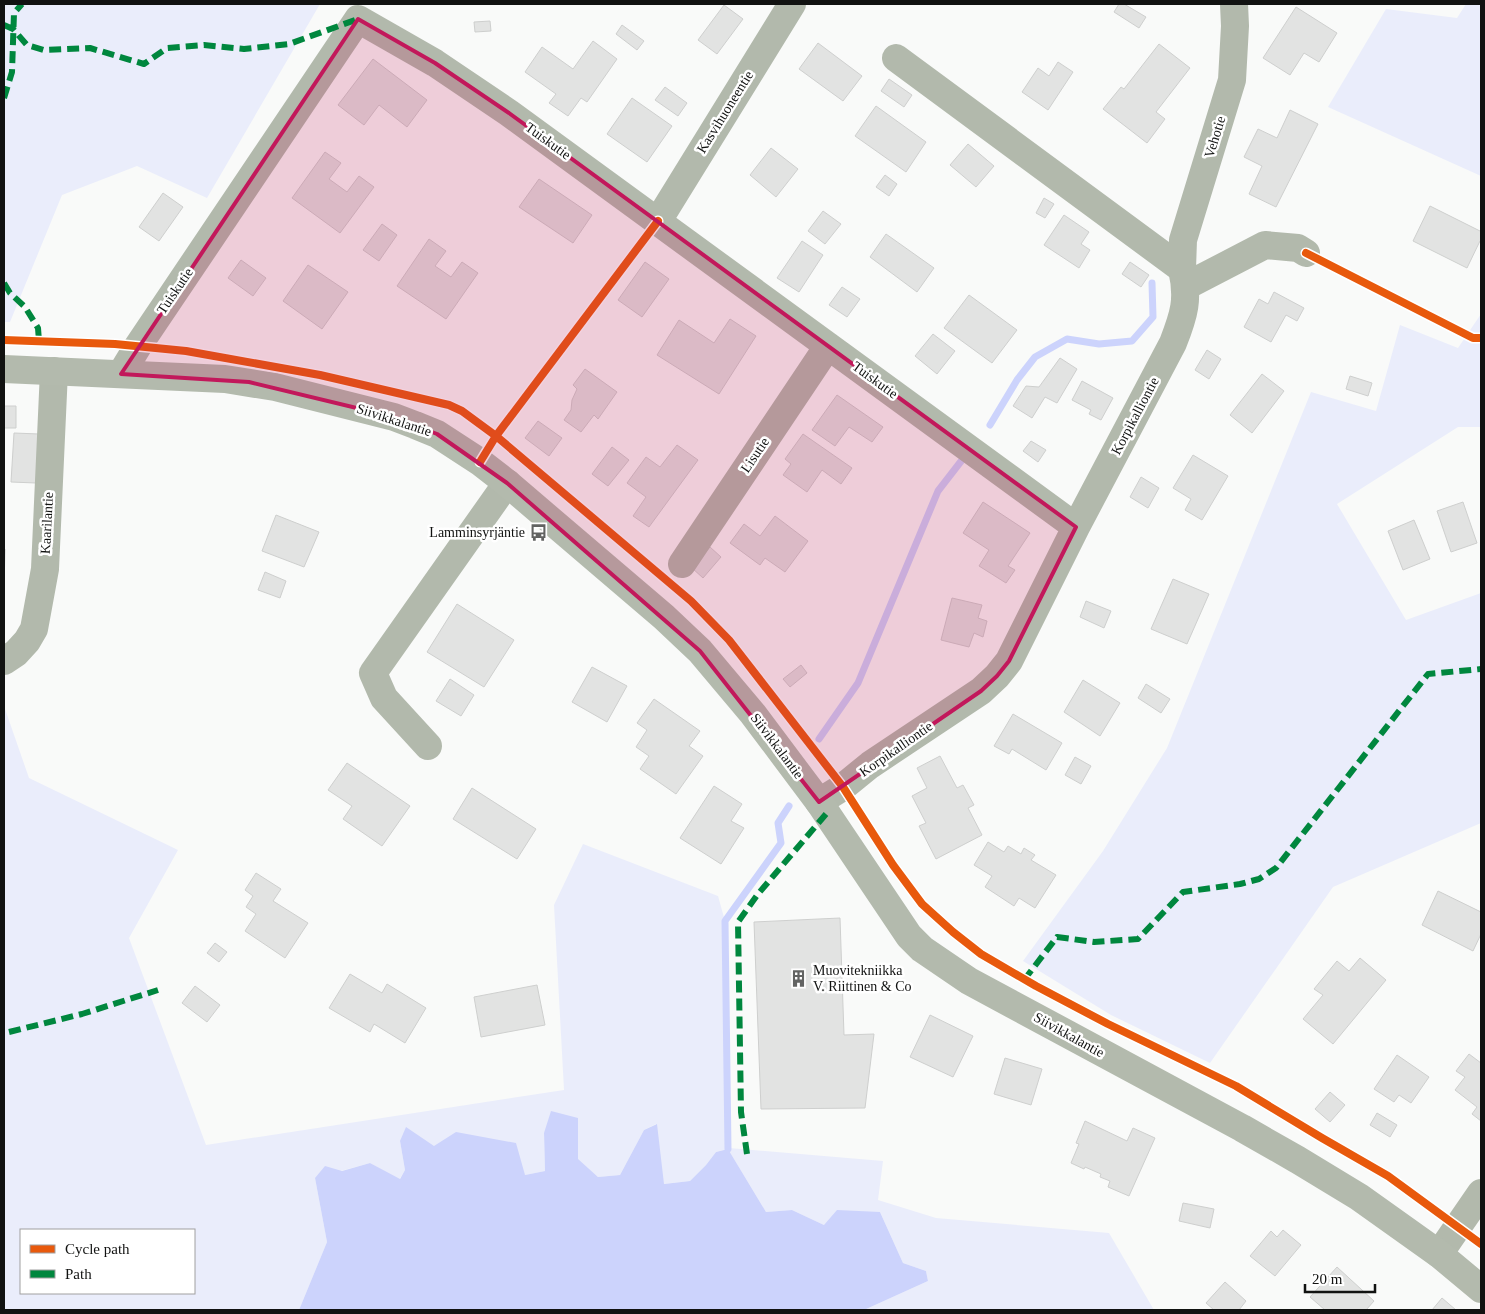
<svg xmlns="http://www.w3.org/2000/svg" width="1485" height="1314" viewBox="0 0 1485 1314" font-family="Georgia,serif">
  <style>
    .green { fill: #eaedfb; fill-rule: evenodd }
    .water { fill: #ccd3fc }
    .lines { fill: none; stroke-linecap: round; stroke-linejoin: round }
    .stream { stroke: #ccd3fc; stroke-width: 7 }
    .building { fill: #e2e3e2; stroke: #cecfce }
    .minor { stroke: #b2b9ac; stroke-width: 28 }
    .major { stroke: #b3baad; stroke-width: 28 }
    .quiet { stroke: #00873e; stroke-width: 6; stroke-dasharray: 12 6; stroke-linecap: butt }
    .cycleway-casing { stroke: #fff; stroke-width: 11 }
    .cycleway { stroke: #e8590c; stroke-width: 8 }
    .marked { fill: #c2185b; fill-opacity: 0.2; stroke: #c2185b; stroke-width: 4; stroke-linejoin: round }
    .labels { text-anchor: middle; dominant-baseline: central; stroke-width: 5; stroke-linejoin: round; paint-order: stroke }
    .street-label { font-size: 14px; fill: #111211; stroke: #fff }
    .poi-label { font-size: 14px; fill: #111211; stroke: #fff; text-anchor: end }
  </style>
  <rect width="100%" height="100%" fill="#f9faf9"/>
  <path class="green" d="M4,4H320L207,198L137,166L62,195L10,322H4Z
    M1466,4H1481V176L1328,107L1386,9L1457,18Z
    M1481,314V427H1458L1337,504L1406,620L1481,593V823L1333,887L1210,1063L1111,1015L1023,961L1103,851L1167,748L1311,392L1376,411L1400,325L1458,348Z
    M4,706L29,778L178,850L129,938L206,1145L564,1090L554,905L583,844L718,896L725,921L729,1148L883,1161L878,1200L936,1218L1109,1233L1154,1310H864L928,1281L926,1271L903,1263L880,1212L824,1225L792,1210L766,1212L728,1149L716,1152L706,1165L690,1181L663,1184L656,1124L644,1130L620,1175L598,1177L578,1160V1118L544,1133L545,1171L525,1175L434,1146L400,1141L405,1170L399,1180L370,1163L315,1178L327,1242L299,1310H4ZM21,1230H194V1293H21Z"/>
  <path class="water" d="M551,1111L578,1118V1159L598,1177L620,1175L644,1130L657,1124L664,1184L690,1181L706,1165L716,1152L728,1149L766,1212L792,1210L824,1225L837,1210L880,1212L903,1263L926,1271L928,1281L864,1310H299L327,1242L315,1178L325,1166L342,1171L370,1163L400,1179L405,1170L400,1141L406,1127L434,1146L456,1132L516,1143L525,1175L545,1171L544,1133Z"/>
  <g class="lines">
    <path class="stream" d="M990,425L1017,380L1035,357L1067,339L1099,344L1132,341L1153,317L1152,283
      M819,739L858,683L938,491L962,460
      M728,1149L725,921L781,843L778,823L789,806"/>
  </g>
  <path class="building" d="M1119,4H1124L1146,17L1139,28L1114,12Z
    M724,5L743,19L717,54L698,40Z
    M1296,7L1337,33L1319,62L1304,53L1290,75L1263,58Z
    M490,21L491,31L475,32L474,22Z
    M622,25L644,41L637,50L616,34Z
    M593,41L617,59L587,102L581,98L568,116L549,103L556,94L525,72L542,47L573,69Z
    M818,43L862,76L843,101L799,69Z
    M1159,44L1190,68L1156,112L1165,119L1147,143L1103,109L1121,87L1124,89Z
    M373,59L427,100L407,127L379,105L364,125L338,105Z
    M1058,62L1073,72L1048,110L1022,92L1038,68L1049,76Z
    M889,79L912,95L904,107L881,91Z
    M665,87L687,103L678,116L655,100Z
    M632,98L672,126L647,162L607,134Z
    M876,106L926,142L906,172L855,136Z
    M1290,110L1318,124L1276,207L1249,194L1262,166L1244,157L1258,129L1277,138Z
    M968,144L994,166L976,187L950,165Z
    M771,148L798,169L776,197L750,175Z
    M325,152L341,163L329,179L347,192L359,176L374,187L340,233L292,198Z
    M885,175L897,184L889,196L876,187Z
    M539,179L592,215L573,243L519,207Z
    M163,193L183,207L159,241L139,227Z
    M1044,198L1054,204L1045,218L1036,213Z
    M1430,206L1480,231L1481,230V242L1480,241L1467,268L1413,241Z
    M823,211L841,224L825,244L808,231Z
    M1064,215L1089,232L1081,244L1090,250L1079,268L1044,245Z
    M382,224L397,235L379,261L363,250Z
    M886,234L934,268L917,292L870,257Z
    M429,239L446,251L435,266L451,277L462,262L478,273L446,319L397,286Z
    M802,241L823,255L799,292L777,278Z
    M241,260L266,278L253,296L228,278Z
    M645,262L669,279L642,317L618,300Z
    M1130,262L1149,275L1141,287L1122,274Z
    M308,265L348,292L322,329L283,301Z
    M842,287L860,299L847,317L829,305Z
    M1274,292L1304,308L1297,321L1286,315L1271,342L1244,327L1259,299L1268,304Z
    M969,295L1017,330L992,363L944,328Z
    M730,319L756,336L719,394L657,355L679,320L714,343Z
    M933,334L955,351L937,374L915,356Z
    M1207,350L1221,359L1209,379L1195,370Z
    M1060,358L1077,369L1057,403L1045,397L1032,418L1013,406L1026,386L1039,387Z
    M585,369L617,392L598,419L594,415L581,432L564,420L571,410L572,400L577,389L573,385Z
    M1262,374L1284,391L1252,433L1230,415Z
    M1350,376L1372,383L1368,396L1346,389Z
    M1082,381L1113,398L1101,420L1089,414L1091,410L1072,400Z
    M837,395L883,427L872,442L849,427L835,446L812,430Z
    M4,406H16V428H4Z
    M538,421L562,438L549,456L525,438Z
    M14,433L39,434L36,483L11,482Z
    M803,434L852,468L841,484L822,470L807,492L783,475L791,464L785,459Z
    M1031,441L1046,450L1038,462L1023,451Z
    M677,445L698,460L649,527L633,516L646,497L627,483L646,457L660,467Z
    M612,447L629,460L608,486L592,474Z
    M1193,455L1228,476L1202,520L1185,510L1191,499L1173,488Z
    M1141,477L1159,488L1148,508L1130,497Z
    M983,502L1030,533L1008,566L1015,570L1006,583L979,566L989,550L963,533Z
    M1463,502L1477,543L1451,552L1437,511Z
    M276,515L319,532L304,567L262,551Z
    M775,516L808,541L785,572L765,558L760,565L730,543L744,524L760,536Z
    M1414,520L1430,559L1403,570L1388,531Z
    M710,547L721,557L703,578L692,568Z
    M4,549H5L4,586Z
    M265,572L286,581L280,598L258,590Z
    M1173,579L1209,594L1187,644L1151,629Z
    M952,598L982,605L978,618L987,621L983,637L974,633L969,647L941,640Z
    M1086,601L1111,611L1104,628L1080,617Z
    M457,604L514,640L484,687L427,652Z
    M801,665L807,673L790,687L783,679Z
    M592,667L627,686L607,722L572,702Z
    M450,679L474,695L461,716L436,701Z
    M1083,680L1120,703L1100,736L1064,712Z
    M1146,684L1170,699L1161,713L1138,698Z
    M654,699L700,731L689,746L703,756L676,794L640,769L649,756L636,747L647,730L637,723Z
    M1013,714L1062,743L1046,770L1012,749L1009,754L994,746Z
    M940,756L957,788L963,785L974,805L968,808L982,835L936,859L919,826L926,823L912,796L927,788L917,768Z
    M1075,757L1091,766L1081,784L1065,775Z
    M347,763L410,806L382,846L343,819L352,806L328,790Z
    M714,786L742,804L731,821L744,828L721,864L680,838Z
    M472,788L536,829L517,859L453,819Z
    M988,842L1004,852L1008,846L1021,854L1024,848L1035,855L1031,860L1056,875L1035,908L1019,898L1014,906L985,887L992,876L974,865Z
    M256,873L281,889L273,901L308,923L285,958L245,931L256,914L246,907L253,896L245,890Z
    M1438,891L1481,912V934L1473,951L1422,925Z
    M840,918L844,1035L874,1034L865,1108L761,1109L754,922Z
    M215,943L227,952L219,962L207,953Z
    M1360,958L1386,980L1333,1044L1303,1019L1323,995L1314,989L1337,961L1349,971Z
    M350,974L382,993L387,984L426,1008L405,1043L374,1024L370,1032L329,1008Z
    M537,985L545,1025L481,1037L474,997Z
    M195,986L220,1005L207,1022L182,1003Z
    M930,1015L973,1036L953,1077L910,1057Z
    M1469,1054L1481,1063V1121L1472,1114L1477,1107L1455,1090L1465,1077L1456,1071Z
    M1397,1055L1429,1077L1411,1103L1399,1095L1394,1102L1374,1089Z
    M1005,1058L1042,1069L1031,1105L994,1094Z
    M1330,1092L1345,1105L1330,1122L1315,1109Z
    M1377,1113L1397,1125L1390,1137L1370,1125Z
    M1085,1121L1127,1141L1133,1128L1155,1138L1129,1196L1108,1187L1110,1181L1100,1177L1101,1174L1085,1167L1084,1169L1071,1163L1079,1144L1076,1143Z
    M1183,1203L1214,1209L1210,1228L1179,1221Z
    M1283,1230L1301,1245L1275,1276L1250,1256L1271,1231L1277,1237Z
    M1337,1267L1374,1301L1366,1310H1325L1310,1297Z
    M1225,1282L1246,1301L1239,1310H1214L1206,1303Z
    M1442,1298L1456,1310H1432Z"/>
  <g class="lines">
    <path class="minor" d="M658,221L792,4
      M1182,269L1183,240L1232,80L1235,26L1234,4
      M1186,286L1265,245L1298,248L1306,253
      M121,374L138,346L358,19L435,63L509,113L1076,527
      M682,564L828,346
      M4,661L16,653L27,641L34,629L45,569L54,371
      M428,746L384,698L373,673L507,483
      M819,802L843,787L870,765L981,691L997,676L1009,661L1076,527L1173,343C1184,315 1189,299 1182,269L896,58
      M1439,1254L1481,1193"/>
    <path class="major" d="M4,369L225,379L275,387L394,417L415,425L437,434L480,462L507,483L664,617L700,651L753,714L819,802L909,936L922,949L969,981L1242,1128L1298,1160L1359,1197L1439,1254L1481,1289"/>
    <path class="quiet" d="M4,25L13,29L27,45L44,50L90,48L144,64L167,48L204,45L244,49L289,44L358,19
      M4,98L12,72L14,13L22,4
      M4,283L10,293L25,307L38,328L39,341
      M1024,980L1057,937L1094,942L1138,939L1183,892L1240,884L1259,879L1276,868L1428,674L1481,669
      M9,1032L82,1014L158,990
      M747,1154L741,1112L738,922L758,894L826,814"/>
    <defs>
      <path id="cycleway" d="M1306,253L1473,338H1481
        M4,340L115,344L186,351L320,375L449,405L462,411L496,436L691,601L729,640L843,787L893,865L922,904L953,932L981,954L1036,986L1108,1024L1236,1086L1322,1138L1388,1176L1481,1244
        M480,462L496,436L658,221"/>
    </defs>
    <use href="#cycleway" class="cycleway-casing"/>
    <use href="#cycleway" class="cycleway"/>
  </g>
  <path class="marked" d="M358,19L435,63L509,113L1076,527L1009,661L997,676L981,691L819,802L700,651L507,483L437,434L394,417L249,382L121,374Z"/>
  <defs>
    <symbol id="bus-bare" viewBox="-9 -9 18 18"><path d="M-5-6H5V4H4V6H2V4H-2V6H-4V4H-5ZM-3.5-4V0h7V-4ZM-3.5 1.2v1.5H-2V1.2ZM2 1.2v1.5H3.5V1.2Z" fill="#626362" stroke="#fff" stroke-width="2.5" paint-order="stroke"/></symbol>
    <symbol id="building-bare" viewBox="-9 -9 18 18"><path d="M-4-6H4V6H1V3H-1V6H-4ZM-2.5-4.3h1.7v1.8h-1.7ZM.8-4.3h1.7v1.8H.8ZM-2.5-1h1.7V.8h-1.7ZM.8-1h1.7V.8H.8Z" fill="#626362" stroke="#fff" stroke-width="2.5" paint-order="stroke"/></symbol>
  </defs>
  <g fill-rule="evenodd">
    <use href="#bus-bare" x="526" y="520" width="25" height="25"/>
    <use href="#building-bare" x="786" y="966" width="25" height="25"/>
  </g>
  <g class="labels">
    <g class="street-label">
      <text transform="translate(725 112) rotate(-58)">Kasvihuoneentie</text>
      <text transform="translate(1215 137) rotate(-73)">Vehotie</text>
      <text transform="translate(548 141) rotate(36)">Tuiskutie</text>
      <text transform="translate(175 291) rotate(-56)">Tuiskutie</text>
      <text transform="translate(875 380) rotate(36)">Tuiskutie</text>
      <text transform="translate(1135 416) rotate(-62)">Korpikalliontie</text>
      <text transform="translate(394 420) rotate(18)">Siivikkalantie</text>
      <text transform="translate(755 455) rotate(-56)">Lisutie</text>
      <text transform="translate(47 523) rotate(-87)">Kaarilantie</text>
      <text transform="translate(777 746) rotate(53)">Siivikkalantie</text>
      <text transform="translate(896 749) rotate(-35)">Korpikalliontie</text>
      <text transform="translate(1069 1035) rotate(29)">Siivikkalantie</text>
    </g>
    <g class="poi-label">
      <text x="525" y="532">Lamminsyrjäntie</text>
      <text x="813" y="970" text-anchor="start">Muovitekniikka<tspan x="813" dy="16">V. Riittinen &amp; Co</tspan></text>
    </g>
  </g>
  <rect width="1485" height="1314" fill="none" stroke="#111211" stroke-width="10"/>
  <rect x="20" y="1229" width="175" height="65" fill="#ffffff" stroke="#a0a0a0"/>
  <rect x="30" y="1245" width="25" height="8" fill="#e8590c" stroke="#a0a0a0"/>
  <text x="65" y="1254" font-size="15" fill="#111211">Cycle path</text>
  <rect x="30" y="1270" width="25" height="8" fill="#00873e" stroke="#a0a0a0"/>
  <text x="65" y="1279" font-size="15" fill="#111211">Path</text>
  <path d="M1305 1284v8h70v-8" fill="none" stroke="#111211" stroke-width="2.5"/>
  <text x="1312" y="1284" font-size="15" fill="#111211" stroke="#ffffff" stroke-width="4" paint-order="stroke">20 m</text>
</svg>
